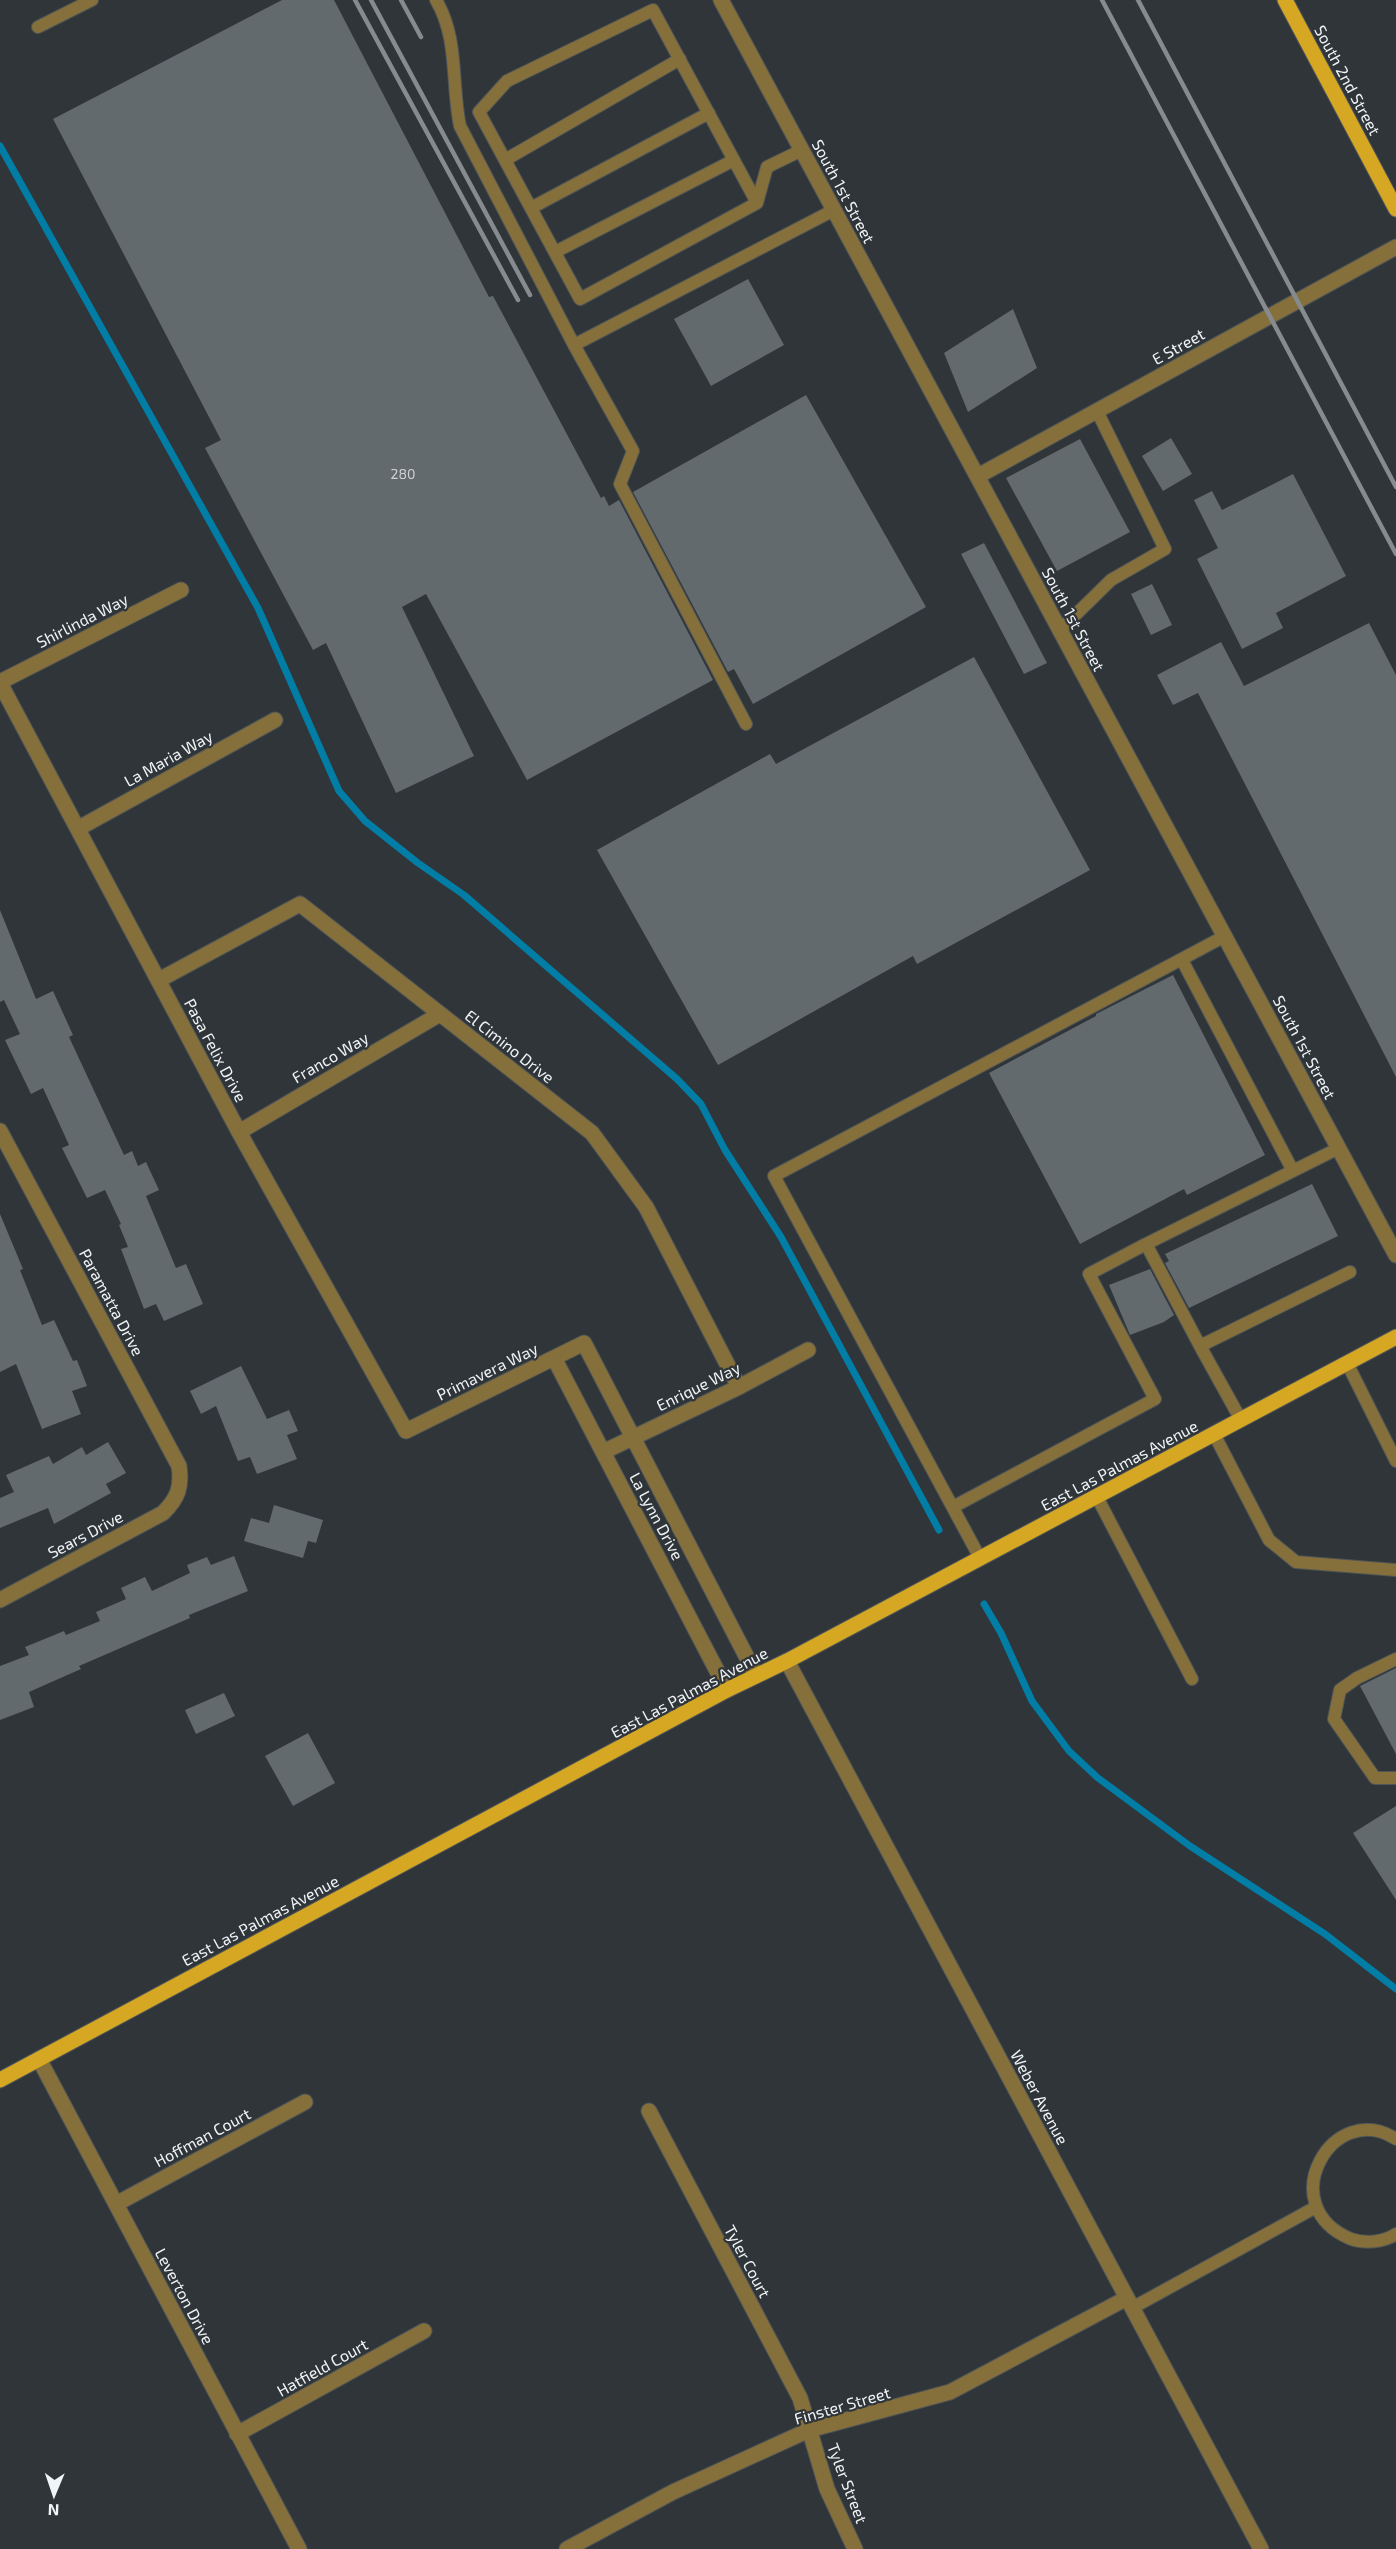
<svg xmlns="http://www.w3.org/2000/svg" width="1396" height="2549" viewBox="0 0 1396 2549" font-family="'Exo 2',sans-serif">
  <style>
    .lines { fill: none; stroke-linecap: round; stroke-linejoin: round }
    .stream { stroke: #027ea6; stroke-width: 7 }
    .building { fill: #636a6e }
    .service-casing { stroke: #4e5457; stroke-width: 14 }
    .minor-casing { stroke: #4e5457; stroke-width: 17 }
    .primary-casing { stroke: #4e5457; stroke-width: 17 }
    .service { stroke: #856f3a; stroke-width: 12 }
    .minor { stroke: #856f3a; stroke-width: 15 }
    .primary { stroke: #d5a723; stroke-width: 15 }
    .rail { stroke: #868b8f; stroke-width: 4.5 }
    .labels { text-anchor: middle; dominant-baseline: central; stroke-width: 4.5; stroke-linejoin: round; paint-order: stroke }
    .number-label { font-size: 14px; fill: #cdd2d5 }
    .street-label { font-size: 16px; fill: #f0f4f7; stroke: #2f3539 }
  </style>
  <rect width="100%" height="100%" fill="#2f3539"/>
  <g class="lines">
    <path class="stream" d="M0,146L258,608L339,791L365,821L418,863L464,895L677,1079L701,1104L725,1150L781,1237L939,1530
      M984,1604L1001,1633L1032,1701L1069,1751L1098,1778L1190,1846L1325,1934L1396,1989"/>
  </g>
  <path class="building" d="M282,0H334L489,297L493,296L601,498L604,496L609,506L619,500L713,680L527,780L426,594L402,607L474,756L396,793L326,643L313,650L205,448L221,440L53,119Z
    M748,279L784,345L711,386L674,319Z
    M1013,309L1037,368L968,412L944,353Z
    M806,395L926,607L753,704L734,669L728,672L633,492Z
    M1171,438L1192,474L1163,491L1142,456Z
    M1080,439L1130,532L1057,571L1006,478Z
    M1293,474L1346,576L1276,613L1283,628L1242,649L1197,559L1218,548L1194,500L1212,491L1222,510Z
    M984,543L1047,663L1024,674L961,554Z
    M1152,584L1172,625L1151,635L1131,594Z
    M1369,623L1396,675V1077L1198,693L1173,705L1157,675L1221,642L1244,686Z
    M974,657L1090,870L917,964L913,956L718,1065L597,850L770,754L776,764Z
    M0,910L36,999L53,991L73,1035L69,1037L124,1155L132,1151L138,1166L146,1162L159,1190L146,1196L176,1268L186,1264L203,1304L164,1321L156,1304L144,1309L121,1249L128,1247L119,1225L121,1224L105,1190L87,1198L62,1148L69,1145L43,1088L31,1094L5,1040L20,1034L4,1000L0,1002Z
    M1173,975L1265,1155L1187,1195L1184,1189L1080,1244L989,1073L1096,1016V1014Z
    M1312,1184L1338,1236L1189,1308L1165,1263L1169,1261L1165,1254Z
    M0,1214L23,1269L20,1270L42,1325L54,1320L73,1361L77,1360L87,1386L72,1391L81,1414L42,1429L16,1364L0,1372Z
    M1150,1269L1174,1315L1164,1322L1130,1335L1109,1285Z
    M241,1366L267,1419L289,1410L298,1431L287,1435L297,1459L257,1474L250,1457L238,1461L216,1406L201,1414L190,1391Z
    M108,1442L126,1473L106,1484L111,1493L54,1524L48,1508L0,1528V1498L14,1492L6,1475L49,1456L53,1464L82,1447L86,1455Z
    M274,1505L323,1520L316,1543L308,1541L303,1558L244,1541L251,1518L269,1523Z
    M234,1556L248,1591L189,1615L190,1618L79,1666L81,1669L29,1692L34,1707L0,1720V1666L29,1655L25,1647L64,1631L66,1635L100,1621L96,1612L126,1599L121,1588L145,1577L152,1591L190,1573L187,1565L207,1557L211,1565Z
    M1396,1668V1754L1360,1686Z
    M224,1693L235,1716L196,1734L185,1710Z
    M308,1733L335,1783L293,1806L265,1756Z
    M1396,1806V1900L1353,1833Z"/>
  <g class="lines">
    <defs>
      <path id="service" d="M436,0C459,39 451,83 460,126L574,345L834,210
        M38,27L92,0
        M505,160L680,59
        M757,203L653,10L507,81L479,112L580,299L757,203L767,167L802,150
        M531,208L709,113
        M555,252L734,160
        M574,345L633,451L620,484L746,724
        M1060,630L1111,580L1165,549L1097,411
        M1182,960L1293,1171
        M1200,1346L1146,1244L1339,1148
        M1347,1363L1396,1461
        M1241,1420L1200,1346L1350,1272
        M1214,1434L1269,1540L1296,1562L1396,1570
        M1097,1497L1192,1679
        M953,1507L1155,1399L1089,1274L1146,1244
        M980,1558L774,1176L1225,936
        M1396,1659L1357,1678L1340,1690L1334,1719L1375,1778H1396
        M1396,2139C1333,2098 1271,2206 1351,2239C1365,2244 1384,2242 1396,2234
        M1132,2308L1316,2207"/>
      <path id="minor" d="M721,0L1396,1255
        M978,476L1396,247
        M0,682L181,590
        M0,683L239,1132L406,1431L584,1343L756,1675
        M79,828L275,720
        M159,980L300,904L592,1133L646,1207L739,1387
        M0,1131L179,1466C182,1487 178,1498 163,1513L0,1600
        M239,1132L440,1014
        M554,1358L727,1690
        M603,1452L739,1387L808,1350
        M787,1661L1261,2549
        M39,2059L299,2549
        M649,2111L800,2398L827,2489L855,2549
        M116,2204L305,2102
        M237,2434L424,2331
        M567,2549L673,2492L809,2430L950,2392L1127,2298"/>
      <path id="primary" d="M1285,0L1396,209
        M0,2080L727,1690L787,1661L1396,1337"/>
    </defs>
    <use href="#service" class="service-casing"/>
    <use href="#minor" class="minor-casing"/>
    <use href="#primary" class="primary-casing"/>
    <use href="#service" class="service"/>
    <use href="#minor" class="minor"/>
    <use href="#primary" class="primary"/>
    <path class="rail" d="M355,0L518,300
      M371,0L530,295
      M401,0L421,37
      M1102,0L1396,554
      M1138,0L1396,487"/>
  </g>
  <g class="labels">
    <g class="number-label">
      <text x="403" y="473">280</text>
    </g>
    <g class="street-label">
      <text transform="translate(1348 80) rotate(62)">South 2nd Street</text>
      <text transform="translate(844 191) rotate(62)">South 1st Street</text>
      <text transform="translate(1178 346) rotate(-29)">E Street</text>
      <text transform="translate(1074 619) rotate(62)">South 1st Street</text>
      <text transform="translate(82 620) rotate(-27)">Shirlinda Way</text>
      <text transform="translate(168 758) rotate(-29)">La Maria Way</text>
      <text transform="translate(510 1046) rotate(38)">El Cimino Drive</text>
      <text transform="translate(1305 1047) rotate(62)">South 1st Street</text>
      <text transform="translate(216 1050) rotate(62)">Pasa Felix Drive</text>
      <text transform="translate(330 1057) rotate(-30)">Franco Way</text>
      <text transform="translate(112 1302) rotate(62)">Paramatta Drive</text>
      <text transform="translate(487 1371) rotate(-26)">Primavera Way</text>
      <text transform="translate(698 1386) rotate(-26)">Enrique Way</text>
      <text transform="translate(1119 1465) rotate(-28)">East Las Palmas Avenue</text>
      <text transform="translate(657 1516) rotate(62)">La Lynn Drive</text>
      <text transform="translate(85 1534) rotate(-28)">Sears Drive</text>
      <text transform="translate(689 1692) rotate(-28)">East Las Palmas Avenue</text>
      <text transform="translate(260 1920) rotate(-28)">East Las Palmas Avenue</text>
      <text transform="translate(1040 2097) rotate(62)">Weber Avenue</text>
      <text transform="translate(202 2137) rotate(-28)">Hoffman Court</text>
      <text transform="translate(748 2261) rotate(62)">Tyler Court</text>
      <text transform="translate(185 2296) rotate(62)">Leverton Drive</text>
      <text transform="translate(322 2367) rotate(-29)">Hatfield Court</text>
      <text transform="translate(842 2405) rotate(-16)">Finster Street</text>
      <text transform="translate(848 2483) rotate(69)">Tyler Street</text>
    </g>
  </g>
  <g transform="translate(54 2495) rotate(182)" stroke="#2f3539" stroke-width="4.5" paint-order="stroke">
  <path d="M0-4.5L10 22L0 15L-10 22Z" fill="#f0f4f7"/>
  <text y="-9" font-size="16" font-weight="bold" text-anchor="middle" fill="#f0f4f7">N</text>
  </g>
</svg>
